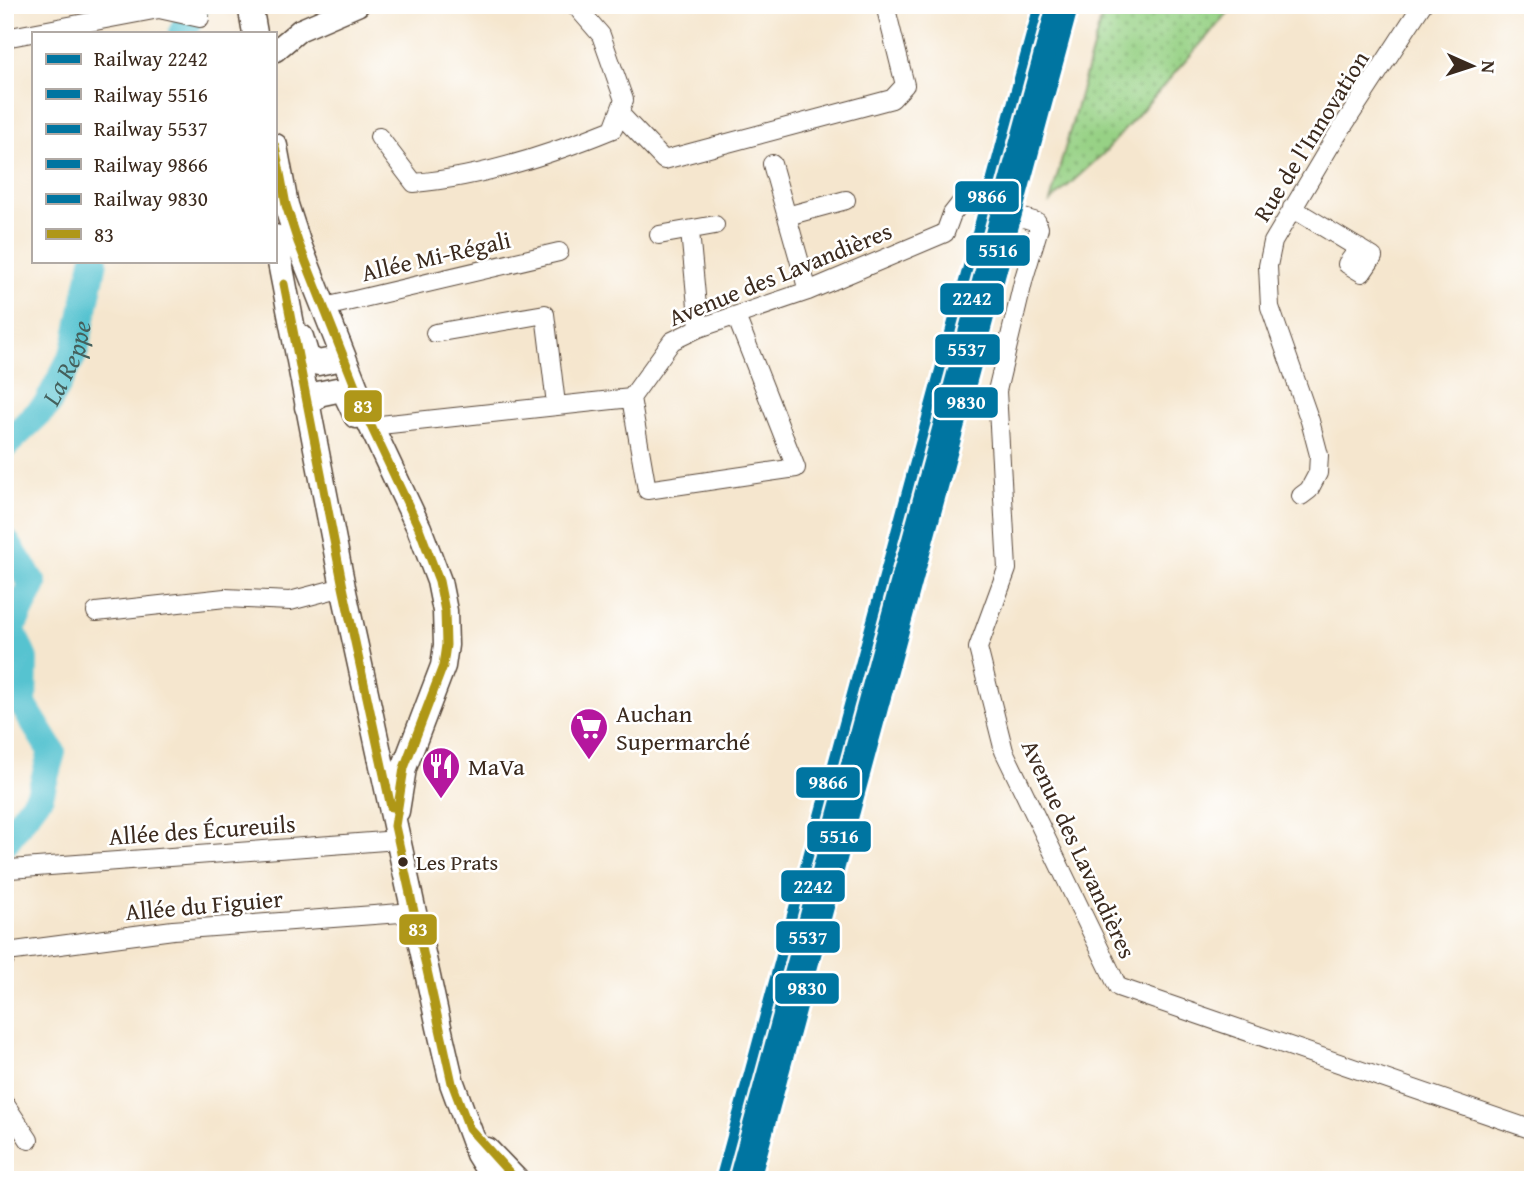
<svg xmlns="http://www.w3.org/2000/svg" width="1538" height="1185" viewBox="0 0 1538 1185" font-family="'Gentium Book Plus',serif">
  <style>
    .grass { fill: url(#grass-dots); stroke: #697e52; stroke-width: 2 }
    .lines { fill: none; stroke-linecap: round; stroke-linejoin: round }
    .river { stroke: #57c3d0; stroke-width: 28 }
    .minor-casing { stroke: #574638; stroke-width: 20 }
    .tertiary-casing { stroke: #574638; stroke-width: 24 }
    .secondary-casing { stroke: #574638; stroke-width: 27 }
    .minor { stroke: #fff; stroke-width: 18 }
    .tertiary { stroke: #fff; stroke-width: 21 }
    .secondary { stroke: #fff; stroke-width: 24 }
    .bus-1-casing { stroke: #fff; stroke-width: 14 }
    .bus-1 { stroke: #af9719; stroke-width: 9 }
    .rail-1-casing { stroke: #fff; stroke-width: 16 }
    .rail-2-casing { stroke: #fff; stroke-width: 16 }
    .rail-3-casing { stroke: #fff; stroke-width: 16 }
    .rail-4-casing { stroke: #fff; stroke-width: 16 }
    .rail-5-casing { stroke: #fff; stroke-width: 16 }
    .rail-1 { stroke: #0075a1; stroke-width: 10 }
    .rail-2 { stroke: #0075a1; stroke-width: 10 }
    .rail-3 { stroke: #0075a1; stroke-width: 10 }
    .rail-4 { stroke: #0075a1; stroke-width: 10 }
    .rail-5 { stroke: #0075a1; stroke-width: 10 }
    .bus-dot { fill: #3b2a1e; stroke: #fff; stroke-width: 2.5 }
    .labels { text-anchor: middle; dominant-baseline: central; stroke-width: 5; stroke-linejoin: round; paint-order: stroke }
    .bus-label { font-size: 22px; fill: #3b2a1e; stroke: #fff; text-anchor: start }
    .street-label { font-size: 24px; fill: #3b2a1e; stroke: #fff }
    .poi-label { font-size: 24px; fill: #3b2a1e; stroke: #fff; text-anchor: start }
    .water-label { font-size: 26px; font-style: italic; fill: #45605c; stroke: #fff }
    .line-badge { stroke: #fff; stroke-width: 2.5 }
    .badge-label { font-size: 19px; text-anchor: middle; font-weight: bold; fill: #fff }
  </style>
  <defs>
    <pattern id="grass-dots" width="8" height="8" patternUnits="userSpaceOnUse" patternTransform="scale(1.75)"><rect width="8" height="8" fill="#97d185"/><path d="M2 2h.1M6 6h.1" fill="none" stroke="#7caa6c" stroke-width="1.8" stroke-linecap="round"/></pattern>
  </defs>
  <rect width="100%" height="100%" fill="#fff"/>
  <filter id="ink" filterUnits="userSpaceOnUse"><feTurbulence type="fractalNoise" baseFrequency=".0143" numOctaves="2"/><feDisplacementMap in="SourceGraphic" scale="14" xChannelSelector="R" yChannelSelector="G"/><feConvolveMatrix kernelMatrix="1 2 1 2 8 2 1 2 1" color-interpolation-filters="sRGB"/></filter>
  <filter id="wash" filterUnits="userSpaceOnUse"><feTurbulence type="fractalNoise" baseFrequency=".00686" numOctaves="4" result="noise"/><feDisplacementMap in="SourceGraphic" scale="28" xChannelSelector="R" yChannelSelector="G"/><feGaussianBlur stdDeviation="1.57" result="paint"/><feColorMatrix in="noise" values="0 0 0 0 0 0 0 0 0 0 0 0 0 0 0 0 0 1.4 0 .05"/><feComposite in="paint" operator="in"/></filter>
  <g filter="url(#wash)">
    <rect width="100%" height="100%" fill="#f5e6ce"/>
    <path class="grass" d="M1105,5H1235L1104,153L1050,202Z"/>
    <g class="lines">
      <g class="river">
        <path d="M182,33L196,5"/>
        <path id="s1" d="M5,445L47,405L75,351L94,261"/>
        <path d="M5,541L33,584L11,629L24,659L23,705L52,752L40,795L5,842"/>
      </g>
    </g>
  </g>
  <g filter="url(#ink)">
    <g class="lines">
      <defs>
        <path id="minor" d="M5,38L159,9L200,18
          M619,113L664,160L892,99L905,85L885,5
          M379,137L414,183C479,178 552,154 613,129L624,100L601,35L575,5
          M772,164L808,291
          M1292,208L1373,257L1362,273L1347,264L1359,248
          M787,216L846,200
          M690,231L699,328
          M659,235L715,225
          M325,307L559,252
          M435,333L545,314L556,404
          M631,398L647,490L796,468L736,316
          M371,426L631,398L672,341L699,328L808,291L945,233L952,214L963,200L1037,222L1039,228L1024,278L997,391L1007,569L978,648L1004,751L1118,987L1533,1130
          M1301,496L1309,490L1318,473L1319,455L1310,421L1270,307L1268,266L1273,242L1330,146L1422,5
          M96,612L225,598L290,601L343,587
          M10,869L398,840
          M5,960L7,952L173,930L414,912
          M5,1104L29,1140"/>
        <path id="tertiary" d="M275,51L300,30L358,5"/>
        <path id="secondary" d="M250,5L255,33
          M275,146L286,205L298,242L371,426L419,528L439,581L445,611L446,645L443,666L404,768L397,811
          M275,237L343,587L439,1027L452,1083L478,1154L494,1180
          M301,337L307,357L318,363L333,360L339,353V345
          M307,407L318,394L337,390L345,393L356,416
          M487,1150L516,1180"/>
      </defs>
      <use href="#minor" class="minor-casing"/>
      <use href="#tertiary" class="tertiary-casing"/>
      <use href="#secondary" class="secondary-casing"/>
      <use href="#minor" class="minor"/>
      <use href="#tertiary" class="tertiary"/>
      <use href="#secondary" class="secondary"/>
      <defs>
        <path id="bus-1" d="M275,146L286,205L298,242L371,426L419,528L439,581L445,611L446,645L443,666L404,768L395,826L452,1083L469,1128L516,1180
          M284,284L343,587L391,807"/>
      </defs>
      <use href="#bus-1" class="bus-1-casing"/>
      <use href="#bus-1" class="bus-1"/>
      <defs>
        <path id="rail-1" d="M733,1180L1052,5"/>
        <path id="rail-2" d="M746,1180L1064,8"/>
        <path id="rail-3" d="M742,1180L1061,5"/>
        <path id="rail-4" d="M721,1177L1039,5"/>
        <path id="rail-5" d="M755,1180L1073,8"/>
      </defs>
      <use href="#rail-1" class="rail-1-casing"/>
      <use href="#rail-2" class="rail-2-casing"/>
      <use href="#rail-3" class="rail-3-casing"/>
      <use href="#rail-4" class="rail-4-casing"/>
      <use href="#rail-5" class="rail-5-casing"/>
      <use href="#rail-1" class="rail-1"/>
      <use href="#rail-2" class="rail-2"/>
      <use href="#rail-3" class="rail-3"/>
      <use href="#rail-4" class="rail-4"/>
      <use href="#rail-5" class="rail-5"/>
    </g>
  </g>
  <defs>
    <symbol id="supermarket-pin" viewBox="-11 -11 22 30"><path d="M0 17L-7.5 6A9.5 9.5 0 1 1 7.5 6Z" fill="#b5179e" stroke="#fff"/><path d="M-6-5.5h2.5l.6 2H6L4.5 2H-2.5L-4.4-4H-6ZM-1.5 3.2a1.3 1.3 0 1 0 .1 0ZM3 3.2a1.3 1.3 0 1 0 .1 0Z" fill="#fff"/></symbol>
    <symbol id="restaurant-pin" viewBox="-11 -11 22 30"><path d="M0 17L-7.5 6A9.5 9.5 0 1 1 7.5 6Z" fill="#b5179e" stroke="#fff"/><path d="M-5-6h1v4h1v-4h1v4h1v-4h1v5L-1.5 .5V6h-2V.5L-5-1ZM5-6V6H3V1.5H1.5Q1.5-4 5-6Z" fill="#fff"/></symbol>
  </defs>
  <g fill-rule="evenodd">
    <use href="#supermarket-pin" x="567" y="705" width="44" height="60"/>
    <use href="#restaurant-pin" x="419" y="744" width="44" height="60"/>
  </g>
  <circle class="bus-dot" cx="403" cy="862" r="6"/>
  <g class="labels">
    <g class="bus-label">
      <text x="416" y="862">Les Prats</text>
    </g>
    <g class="street-label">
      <text transform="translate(1311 136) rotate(-58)">Rue de l'Innovation</text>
      <text transform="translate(436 256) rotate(-13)">Allée Mi-Régali</text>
      <text transform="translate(780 274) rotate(-22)">Avenue des Lavandières</text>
      <text transform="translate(202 830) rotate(-4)">Allée des Écureuils</text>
      <text transform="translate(1079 849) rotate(65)">Avenue des Lavandières</text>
      <text transform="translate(204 905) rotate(-5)">Allée du Figuier</text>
    </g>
    <g class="poi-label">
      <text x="616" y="713">Auchan<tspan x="616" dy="28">Supermarché</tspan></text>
      <text x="468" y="766">MaVa</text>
    </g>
    <g class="water-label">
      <text stroke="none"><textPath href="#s1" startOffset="105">La Reppe</textPath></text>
    </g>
  </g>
  <g class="line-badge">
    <rect x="954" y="180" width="66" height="33" rx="7" fill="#0075a1"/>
    <rect x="965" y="234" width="66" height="33" rx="7" fill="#0075a1"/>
    <rect x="939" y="282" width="66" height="34" rx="7" fill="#0075a1"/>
    <rect x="934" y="333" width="67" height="33" rx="7" fill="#0075a1"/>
    <rect x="933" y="386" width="66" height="33" rx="7" fill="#0075a1"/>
    <rect x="343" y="389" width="40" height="34" rx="7" fill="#af9719"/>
    <rect x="795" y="766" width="66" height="33" rx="7" fill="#0075a1"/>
    <rect x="806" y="820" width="66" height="33" rx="7" fill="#0075a1"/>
    <rect x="780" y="869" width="66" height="34" rx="7" fill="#0075a1"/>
    <rect x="398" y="913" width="40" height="33" rx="7" fill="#af9719"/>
    <rect x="775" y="920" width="66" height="34" rx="7" fill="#0075a1"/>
    <rect x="774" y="972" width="66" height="33" rx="7" fill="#0075a1"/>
  </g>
  <g class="badge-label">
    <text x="987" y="203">9866</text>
    <text x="998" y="257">5516</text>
    <text x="972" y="305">2242</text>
    <text x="967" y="356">5537</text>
    <text x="966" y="409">9830</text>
    <text x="363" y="413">83</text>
    <text x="828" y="789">9866</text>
    <text x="839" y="843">5516</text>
    <text x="813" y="893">2242</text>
    <text x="418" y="936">83</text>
    <text x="808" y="944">5537</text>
    <text x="807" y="995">9830</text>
  </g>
  <rect width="1538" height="1185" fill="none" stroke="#fff" stroke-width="28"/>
  <rect x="32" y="32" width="245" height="231" fill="#ffffff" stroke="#b1aaa5" stroke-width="2"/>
  <rect x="46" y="54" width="35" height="10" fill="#0075a1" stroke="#b1aaa5" stroke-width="2"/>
  <text x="94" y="66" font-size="21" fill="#3b2a1e">Railway 2242</text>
  <rect x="46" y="89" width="35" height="10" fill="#0075a1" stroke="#b1aaa5" stroke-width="2"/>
  <text x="94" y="102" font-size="21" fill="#3b2a1e">Railway 5516</text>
  <rect x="46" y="124" width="35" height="10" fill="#0075a1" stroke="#b1aaa5" stroke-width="2"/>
  <text x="94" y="136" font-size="21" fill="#3b2a1e">Railway 5537</text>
  <rect x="46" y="159" width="35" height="10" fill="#0075a1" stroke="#b1aaa5" stroke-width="2"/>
  <text x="94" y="172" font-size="21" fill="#3b2a1e">Railway 9866</text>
  <rect x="46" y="194" width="35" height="10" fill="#0075a1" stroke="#b1aaa5" stroke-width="2"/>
  <text x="94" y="206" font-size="21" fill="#3b2a1e">Railway 9830</text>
  <rect x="46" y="229" width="35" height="10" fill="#af9719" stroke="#b1aaa5" stroke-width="2"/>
  <text x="94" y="242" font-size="21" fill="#3b2a1e">83</text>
  <g transform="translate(1472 66) rotate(93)" stroke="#ffffff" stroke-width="5" paint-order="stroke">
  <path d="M0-5L12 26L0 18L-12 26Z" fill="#3b2a1e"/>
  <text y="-10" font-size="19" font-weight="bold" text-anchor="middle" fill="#3b2a1e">N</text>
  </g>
</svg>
